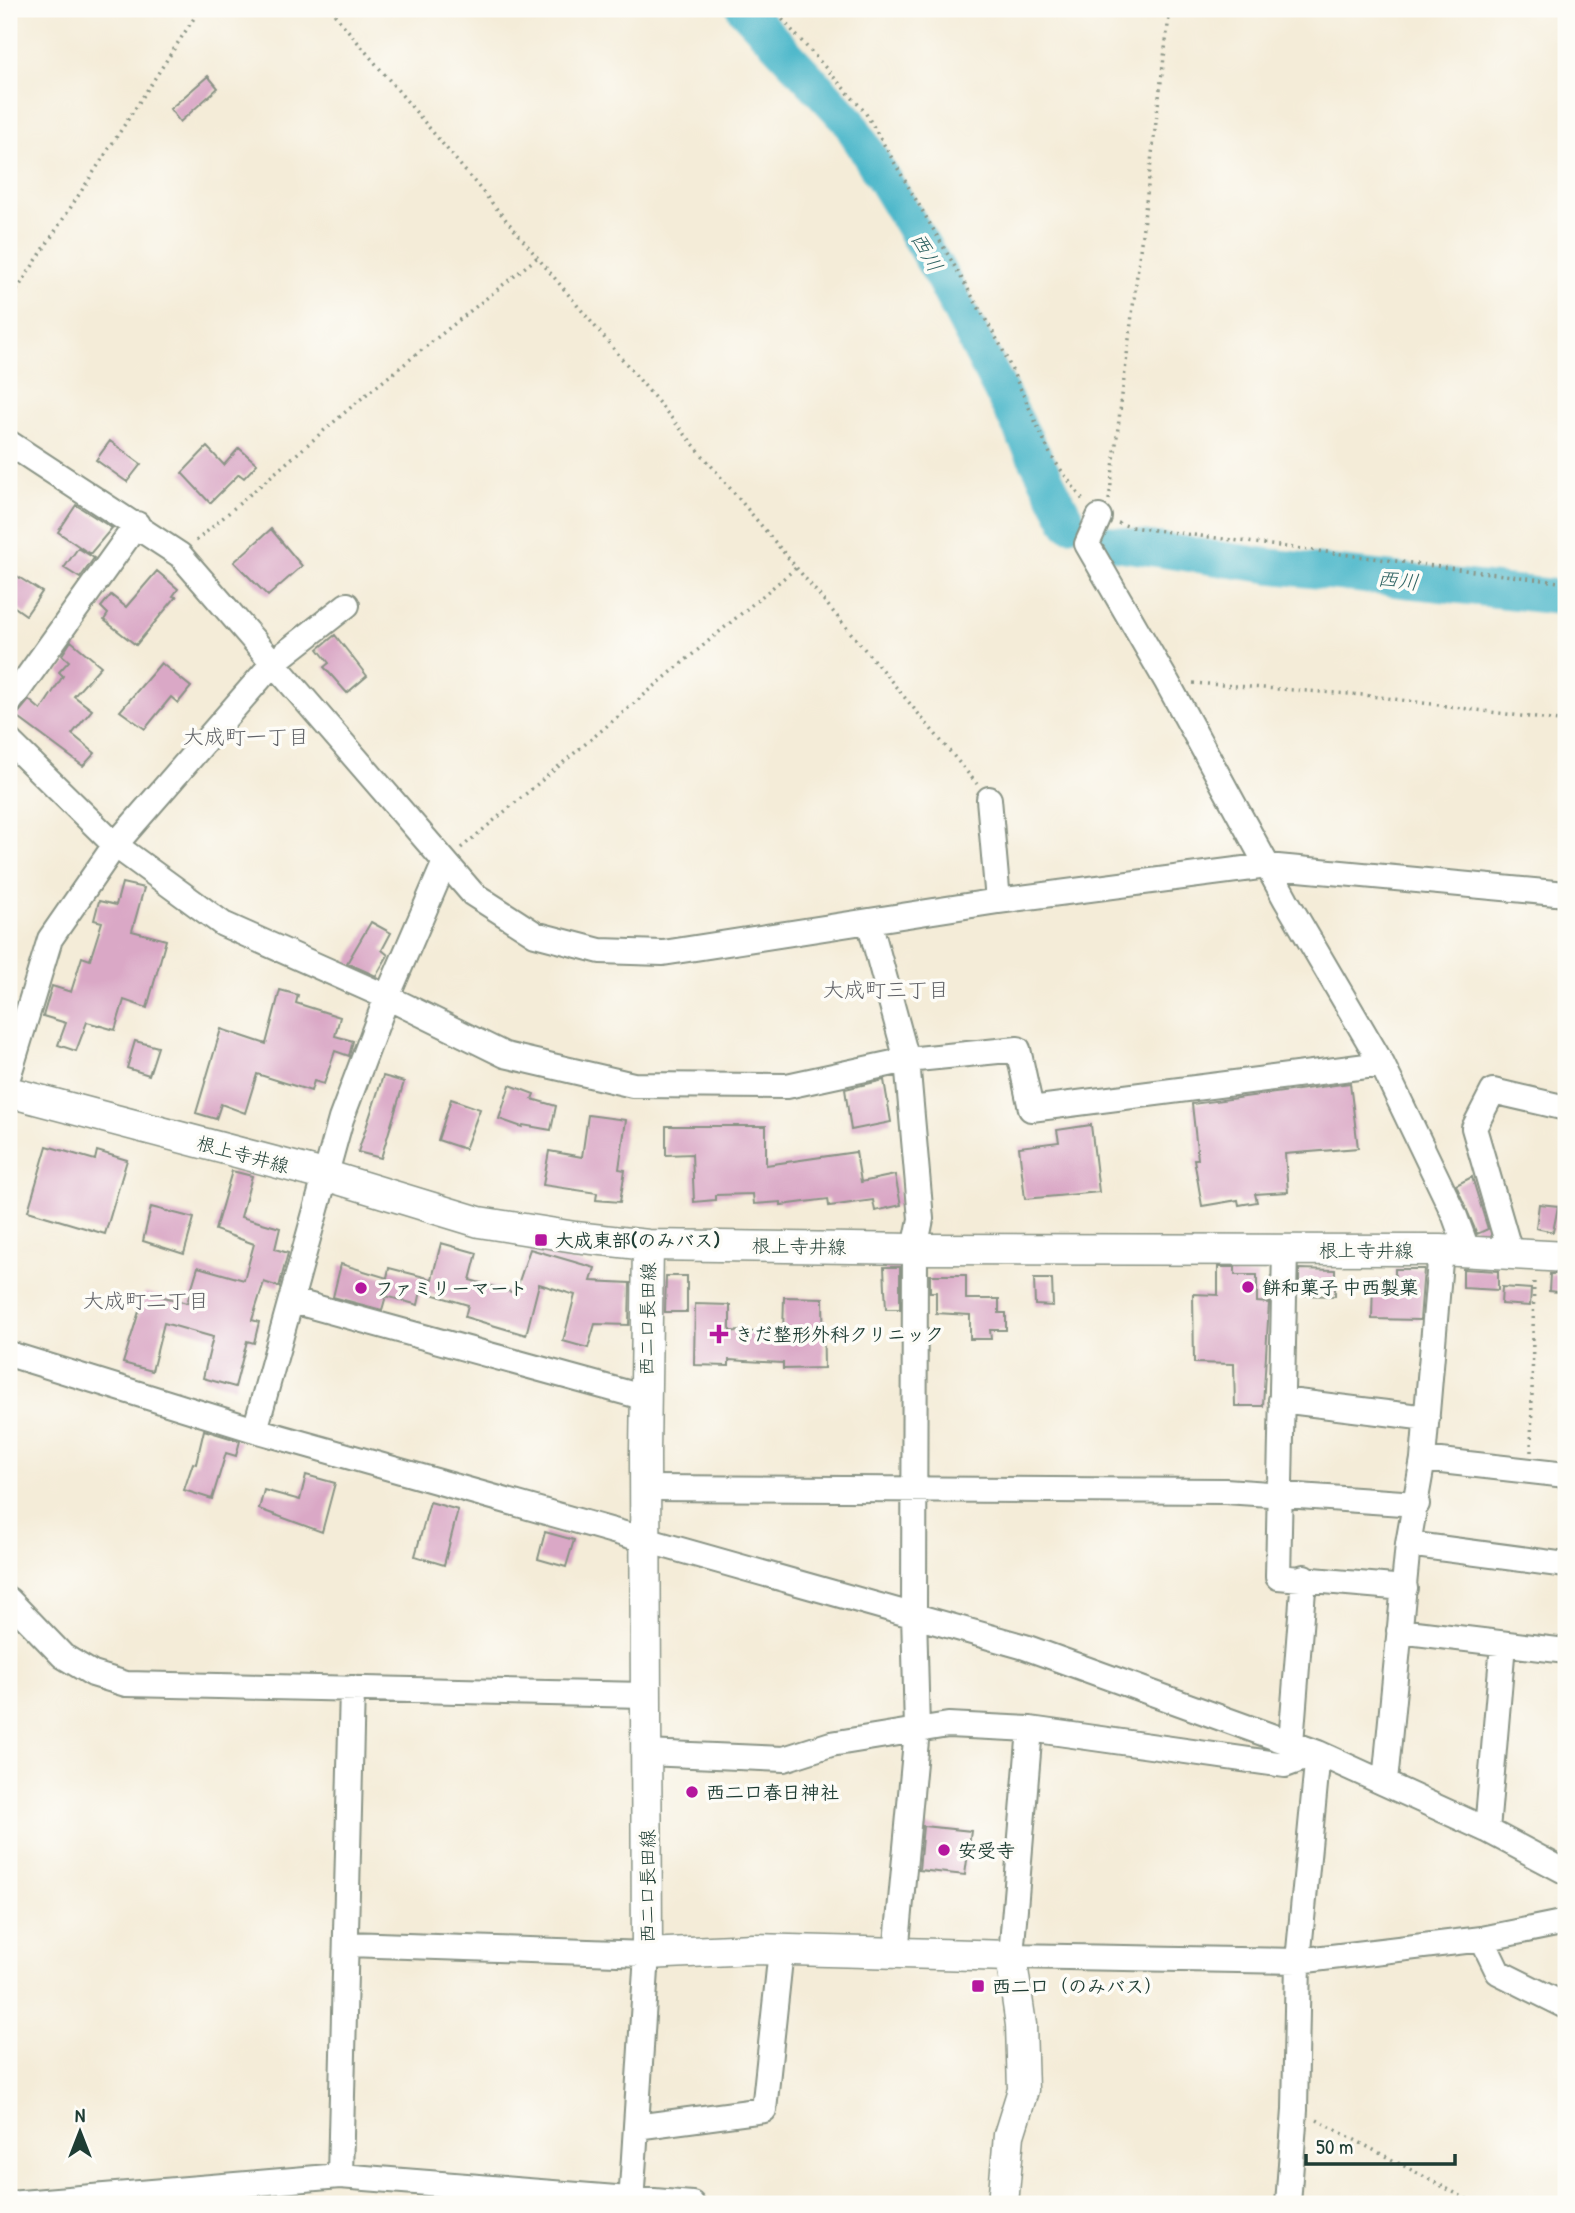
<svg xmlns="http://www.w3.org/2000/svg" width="1575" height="2213" viewBox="0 0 1575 2213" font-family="'Patrick Hand','Klee One',sans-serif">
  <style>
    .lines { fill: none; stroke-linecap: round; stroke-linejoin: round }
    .river { stroke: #4db8ca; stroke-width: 35 }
    .building { fill: #daa8c6 }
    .minor-casing { stroke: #8a9486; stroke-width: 28 }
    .major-casing { stroke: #8a9486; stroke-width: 33 }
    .path { stroke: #8a9486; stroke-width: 3.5; stroke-dasharray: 2 5; stroke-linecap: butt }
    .minor { stroke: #fff; stroke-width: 24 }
    .major { stroke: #fff; stroke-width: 30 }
    .poi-dot { fill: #b5179e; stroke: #fdfcf7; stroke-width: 2.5 }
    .labels { text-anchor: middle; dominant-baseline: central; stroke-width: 7; stroke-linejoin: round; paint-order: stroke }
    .street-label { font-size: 19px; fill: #1f3d34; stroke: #fdfcf7 }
    .poi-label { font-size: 19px; font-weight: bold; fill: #1f3d34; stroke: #fdfcf7; text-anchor: start }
    .water-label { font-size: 21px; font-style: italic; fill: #2d6261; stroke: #fdfcf7 }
    .neighbourhood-label { font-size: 21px; fill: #606267; stroke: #fdfcf7 }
  </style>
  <rect width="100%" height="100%" fill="#fdfcf7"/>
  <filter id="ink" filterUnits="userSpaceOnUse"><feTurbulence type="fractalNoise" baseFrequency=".0143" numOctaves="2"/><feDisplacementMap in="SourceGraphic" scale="14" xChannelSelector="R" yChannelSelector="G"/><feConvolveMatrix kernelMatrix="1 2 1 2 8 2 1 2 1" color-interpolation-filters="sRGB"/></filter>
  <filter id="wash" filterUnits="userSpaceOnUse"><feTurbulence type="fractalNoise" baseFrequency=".00686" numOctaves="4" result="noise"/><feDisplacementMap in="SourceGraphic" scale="28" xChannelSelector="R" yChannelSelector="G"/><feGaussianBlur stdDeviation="1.57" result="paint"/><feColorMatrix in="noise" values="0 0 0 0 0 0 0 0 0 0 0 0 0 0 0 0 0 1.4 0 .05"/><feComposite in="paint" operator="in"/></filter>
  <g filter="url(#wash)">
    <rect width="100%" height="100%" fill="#f4ecd8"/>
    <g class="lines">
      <path class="river" d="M744,9L848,120L938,270L1069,523
        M1105,542L1270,566L1566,598"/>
    </g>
    <g id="blocks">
      <path class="building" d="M208,76L218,88L180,122L170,109Z
        M110,441L141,464L127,482L96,460Z
        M207,447L224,465L239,448L257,464L244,478L239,474L210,503L182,473Z
        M76,505L112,528L90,554L58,532Z
        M271,529L302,566L268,596L234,562Z
        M78,548L94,558L80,578L64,568Z
        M9,571L42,592L26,615L9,603Z
        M157,571L178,589L173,596L176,597L136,645L104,620L108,614L101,607L111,595L126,607Z
        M335,635L367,676L347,693L324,667L329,663L318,649Z
        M71,641L101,666L74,696L92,710L72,734L95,753L83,766L16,716L29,700L41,710L63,676L59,672L69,661L62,655Z
        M161,663L191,687L178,703L171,697L145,729L120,711Z
        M122,883L144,888L132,931L166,940L147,1008L124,1000L115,1030L87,1022L76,1051L58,1045L66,1023L43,1016L52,986L71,992L82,957L90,960L102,922L94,920L99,901L116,905Z
        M371,922L391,933L382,950L388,955L376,976L347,963Z
        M280,990L298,995L296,1003L340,1017L335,1036L353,1041L349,1056L335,1051L324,1084L314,1081L311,1091L257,1074L245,1113L221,1104L216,1119L196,1113L221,1029L266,1044Z
        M135,1041L158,1047L149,1075L127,1068Z
        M383,1076L404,1082L381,1158L358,1152Z
        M884,1080L891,1122L851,1130L845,1089Z
        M1350,1083L1358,1148L1285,1154L1288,1192L1255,1194L1257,1202L1239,1205L1238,1200L1202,1206L1194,1159H1198L1192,1104Z
        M510,1085L534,1094L532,1099L556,1106L551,1130L523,1125L522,1127L499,1119Z
        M451,1099L480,1109L465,1149L438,1140Z
        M588,1115L626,1120L619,1169L625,1170L620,1202L596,1200L597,1193L543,1185L549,1151L582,1157Z
        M1091,1125L1099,1192L1025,1199L1019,1147L1059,1142L1057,1130Z
        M666,1126H766V1165L856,1152L861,1182L895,1175L901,1205L875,1211L873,1200L829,1206L828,1199L781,1205V1202L754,1204L753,1194L715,1195V1200L694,1202L692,1154L666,1155Z
        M47,1146L95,1160L97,1151L127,1160L105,1234L28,1211Z
        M232,1171L252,1176L241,1217L280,1228L275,1249L288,1253L279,1287L264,1282L252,1320L259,1322L254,1343L247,1341L235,1387L203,1378L213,1337L164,1323L152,1371L123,1363L145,1292L187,1303L198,1267L244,1280L254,1244L215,1230Z
        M1472,1177L1488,1229L1477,1234L1456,1185Z
        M1539,1204L1558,1206L1553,1232L1536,1228Z
        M151,1207L194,1218L184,1254L143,1241Z
        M441,1243L477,1253L470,1280L515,1293L530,1249L595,1268L591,1281L630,1283L629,1325L595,1324L588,1348L563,1341L575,1295L539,1284L526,1335L465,1317L468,1305L421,1291L418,1305L386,1296L382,1310L333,1297L341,1264L387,1278L389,1268L432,1279Z
        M884,1267H900V1309H886Z
        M1218,1267H1235V1275H1257V1302L1269,1303L1263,1406H1235L1234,1364L1194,1363L1193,1294L1218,1295Z
        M1299,1269L1335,1270V1296L1299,1295Z
        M1395,1269H1424L1420,1320L1372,1319L1373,1280H1395Z
        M1463,1269L1498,1271V1290L1463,1288Z
        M1550,1274H1566V1293L1549,1291Z
        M930,1275H966V1299H999V1313H1006V1330H990L991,1339H970V1315L936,1313V1292H930Z
        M666,1276H687V1312H665Z
        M1034,1279H1052L1053,1306L1035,1305Z
        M1502,1287L1531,1289L1530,1306L1501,1304Z
        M784,1297L823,1298L824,1368L783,1369V1363L729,1360V1366L694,1365L695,1304L730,1305V1331L783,1333Z
        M204,1430L240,1441L236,1456L226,1453L212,1499L184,1490L193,1463L196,1464Z
        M306,1475L335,1483L322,1532L259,1509L264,1490L300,1500Z
        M430,1502L458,1510L444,1565L415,1556Z
        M545,1532L574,1540L566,1567L538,1559Z
        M923,1826L971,1831L965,1875L919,1870Z"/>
    </g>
  </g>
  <g filter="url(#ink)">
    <use href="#blocks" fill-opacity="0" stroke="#8a9486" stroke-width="2"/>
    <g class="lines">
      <defs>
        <path id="minor" d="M9,443L180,555L473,894L535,934L600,951L663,953L998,901L1267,866L1566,894
          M1099,517L1087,544L1167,682L1286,900L1382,1064L1454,1214L1468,1252
          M9,703L137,524
          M9,741L115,845L223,924L387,997L505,1055L633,1085L787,1086L907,1060L1018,1049L1031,1109L1382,1064
          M989,799L998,901
          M869,921L907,1060L921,1219L915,1249L914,1613L917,1730L896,1954
          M9,1074L50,939L115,845L274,662L347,605
          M1285,1250L1278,1577L1405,1588
          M1510,1252L1474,1128L1493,1091L1566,1108
          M293,1301L646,1398
          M9,1354L255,1430L1025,1647L1318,1753L1487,1830L1566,1872
          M1281,1400L1427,1418
          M255,1430L341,1119L387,997L445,862
          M1423,1459L1566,1475
          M647,1488L1225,1491L1417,1504
          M1408,1544L1566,1565
          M9,1600L63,1656L93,1674L126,1684L646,1695
          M1399,1631L1566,1651
          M1030,1729L1011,1956L1298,1961L1482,1939L1566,1922
          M1291,1743L1304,1577
          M646,1753L784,1759L831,1744L948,1725L1030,1729L1285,1765L1318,1753L1298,1961L1295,2110L1288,2204
          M1385,1782L1408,1544L1423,1459L1441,1250
          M1487,1830L1503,1644
          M1482,1939L1498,1972L1566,2006
          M348,1944L647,1954L631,2204
          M636,2127L764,2110L781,1950
          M340,2176L352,1688
          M9,2204L340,2176L692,2204"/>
        <path id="major" d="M9,1092L328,1176L479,1222L575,1237L648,1245L915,1249L1441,1250L1566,1257
          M648,1245L645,1454L647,1954L753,1949L1011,1956L1021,2025L1023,2090L1009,2135L1003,2204"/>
      </defs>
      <use href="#minor" class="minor-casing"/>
      <use href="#major" class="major-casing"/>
      <path class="path" d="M188,9L196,15
        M330,9L977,784
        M773,9L865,112L1001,346L1051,456L1085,503
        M9,302L200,9
        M1109,500L1170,9
        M1118,523L1131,527L1566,583
        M196,541L357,402L539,256
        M1193,683L1364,695L1566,722
        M461,848L797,567
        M1531,1452L1534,1277
        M1317,2120L1476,2204"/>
      <use href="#minor" class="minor"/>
      <use href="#major" class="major"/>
    </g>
  </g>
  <g class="poi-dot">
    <rect x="534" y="1233" width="14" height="14" rx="3.5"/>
    <circle cx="1248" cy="1287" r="7"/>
    <circle cx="361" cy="1288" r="7"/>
    <path d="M715.5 1323.5h7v7h7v7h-7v7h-7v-7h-7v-7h7z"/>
    <circle cx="692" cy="1792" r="7"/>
    <circle cx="944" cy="1850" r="7"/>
    <rect x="971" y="1979" width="14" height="14" rx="3.5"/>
  </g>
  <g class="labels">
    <g class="street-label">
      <text transform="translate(243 1154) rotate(15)">根上寺井線</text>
      <text transform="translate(799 1246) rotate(1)">根上寺井線</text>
      <text x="1366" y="1250">根上寺井線</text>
      <text transform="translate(647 1319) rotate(-89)">西二口長田線</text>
      <text transform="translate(647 1886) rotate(-90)">西二口長田線</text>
    </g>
    <g class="poi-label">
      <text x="555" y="1240">大成東部(のみバス)</text>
      <text x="1262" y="1287">餅和菓子 中西製菓</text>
      <text x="375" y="1288">ファミリーマート</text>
      <text x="735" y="1334">きだ整形外科クリニック</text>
      <text x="706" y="1792">西二口春日神社</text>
      <text x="958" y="1850">安受寺</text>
      <text x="992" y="1986">西二口（のみバス）</text>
    </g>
    <g class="water-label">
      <text transform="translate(927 252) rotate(60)">西川</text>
      <text transform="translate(1398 580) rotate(6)">西川</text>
    </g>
    <g class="neighbourhood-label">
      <text x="246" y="736">大成町一丁目</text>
      <text x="886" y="989">大成町三丁目</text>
      <text x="146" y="1300">大成町二丁目</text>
    </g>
  </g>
  <rect width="1575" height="2213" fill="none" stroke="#fdfcf7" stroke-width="35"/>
  <g transform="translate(80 2132)" stroke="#fdfcf7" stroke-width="5" paint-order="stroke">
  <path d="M0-5L12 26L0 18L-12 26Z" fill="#1f3d34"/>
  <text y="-10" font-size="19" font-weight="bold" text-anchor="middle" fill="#1f3d34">N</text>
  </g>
  <path d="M1306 2154v10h149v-10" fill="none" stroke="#1f3d34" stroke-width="3.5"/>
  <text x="1316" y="2154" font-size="21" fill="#1f3d34" stroke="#fdfcf7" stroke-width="5" paint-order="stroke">50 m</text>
</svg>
